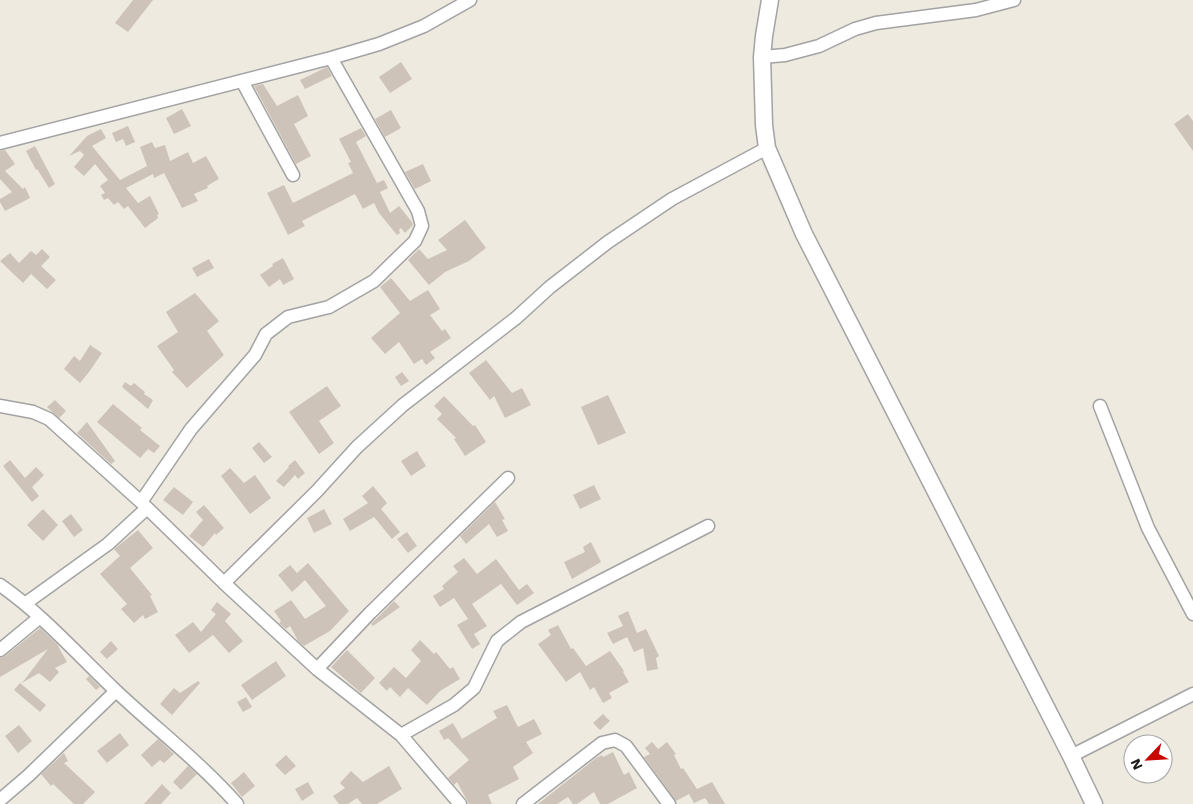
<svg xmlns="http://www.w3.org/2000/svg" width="1193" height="804" viewBox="0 0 1193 804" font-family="'Work Sans',sans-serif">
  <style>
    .building { fill: #cec3b9 }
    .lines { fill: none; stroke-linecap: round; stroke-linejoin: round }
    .minor-casing { stroke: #a3a3a3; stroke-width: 15 }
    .tertiary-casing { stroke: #a3a3a3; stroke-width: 19 }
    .minor { stroke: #fff; stroke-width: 12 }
    .tertiary { stroke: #fff; stroke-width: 16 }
  </style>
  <rect width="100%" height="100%" fill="#eeeae0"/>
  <path class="building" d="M133,0H153L128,32L115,23Z
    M401,62L412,79L390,93L379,77Z
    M327,67L332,76L305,89L300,80Z
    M263,84L277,106L298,95L308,116L294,124L311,156L296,164L254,86Z
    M182,109L191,126L174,134L166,118Z
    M391,110L401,128L385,137L375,119Z
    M1188,114L1193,121V151L1174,124Z
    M128,126L135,142L126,146L123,139L116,142L112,133Z
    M361,128L366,136L356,142L377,183L384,180L388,188L380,192L390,213L399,206L412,222L413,225L405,233L401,228L399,230L400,233L397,235L379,213L374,203L363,209L355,194L302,221L305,226L288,235L267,193L284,185L293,203L353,173L348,163L351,162L339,139Z
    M101,129L106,138L92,146L120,180L147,166L140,147L152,142L155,148L165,145L170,161L188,152L193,163L206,156L219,179L207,186L208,188L194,194L198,201L182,208L164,173L154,178L153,174L126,188L138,203L150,196L159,214L157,215L158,218L145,228L128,206L124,209L118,202L114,205L108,198L104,200L101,195L105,193L100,186L108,180L95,164L84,176L74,167L84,155L80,151L69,156L87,136Z
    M35,146L55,184L49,188L37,169L36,170L26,151Z
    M5,150L15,164L5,171L23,189L25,187L30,198L5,211L0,202V199L12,192L0,179V151Z
    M423,164L431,181L415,189L405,172Z
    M465,220L486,248L469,261L445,272L429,285L408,260L419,249L428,259L447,250L438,240Z
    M42,249L50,257L41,266L56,280L47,289L31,274L23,283L0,261L10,253L19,263L31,251L36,255Z
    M283,258L294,279L283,285L280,279L269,287L260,275L273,266L272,264Z
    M209,259L214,268L197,277L192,268Z
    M391,278L410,301L428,290L440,309L430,315L442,331L445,329L451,338L430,352L435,358L426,365L422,359L414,364L399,342L385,354L371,338L400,313L380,287Z
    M195,293L219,321L207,331L224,355L187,388L172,372L174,370L157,346L178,332L166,312Z
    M90,345L102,353L89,372L80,383L64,369L74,356L80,361Z
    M486,360L512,393L522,388L531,405L505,418L494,396L490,400L469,373Z
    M402,372L409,381L401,386L395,377Z
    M125,382L131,386L134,383L145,392L144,394L153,400L148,409L122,387Z
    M327,386L341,406L319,421L334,443L319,454L289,412Z
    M608,395L626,433L598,445L581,407Z
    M444,396L473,426L475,425L486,442L465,456L454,439L456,438L437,419L442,414L434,406Z
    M55,400L66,411L59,418L47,407Z
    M113,404L142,428L140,430L160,446L154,453L148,449L140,458L97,422Z
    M87,422L115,461L111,464L77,433Z
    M259,442L272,457L264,463L252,448Z
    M417,451L426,466L411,476L401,461Z
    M10,460L25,478L36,467L44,475L32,487L39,496L32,502L3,466Z
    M295,460L305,473L298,479L295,475L284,487L276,481L289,467L288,466Z
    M230,468L244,483L255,475L271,498L250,514L221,476Z
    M594,485L601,499L580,509L573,495Z
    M373,486L387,503L381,509L400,532L392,539L374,517L350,531L343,519L368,503L362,496Z
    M174,487L193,502L183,515L163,500Z
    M495,502L505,519L502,520L508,531L497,537L489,524L466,544L460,536Z
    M204,505L224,528L216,535L215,533L203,547L189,536L203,520L196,512Z
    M43,509L58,525L43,541L27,525Z
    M324,509L332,524L314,533L307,518Z
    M71,514L83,530L74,537L62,521Z
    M138,530L153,548L130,568L152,595L150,596L158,612L145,619L143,615L134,623L121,609L127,604L100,574L120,556L114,549Z
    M407,532L417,546L408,553L397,539Z
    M591,542L601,562L572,579L564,562L585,552L583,547Z
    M464,558L477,574L496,559L519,590L527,584L534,593L517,605L501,584L472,604L487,626L474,634L480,644L472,649L457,625L468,619L454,598L440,607L433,596L444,589L442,586L458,572L453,566Z
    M308,563L349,611L330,631L304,646L298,641L290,626L286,629L279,623L281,621L274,611L291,600L305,619L326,606L305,580L292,592L278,575L290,565L297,573Z
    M394,601L400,607L373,626L371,624Z
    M217,602L231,614L225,621L243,641L229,653L213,635L189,653L175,635L193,622L201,632L216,614L211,610Z
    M628,611L637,633L646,629L659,656L656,658L658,669L647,671L643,648L634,652L627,637L613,644L607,633L623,626L618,616Z
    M558,625L571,649L573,648L586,666L610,651L624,671L623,672L629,682L609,693L612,698L603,703L594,687L590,690L580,672L566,682L538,644L551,635L548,630Z
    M40,628L57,644L67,662L55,668L59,672L50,682L39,673L22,683L48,649L0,677V658L5,656Z
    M420,640L434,654L436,652L450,669L453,667L460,679L440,691L427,705L408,688L400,697L390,687L387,691L379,683L394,667L406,678L421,661L411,650Z
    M111,641L118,649L107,659L100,652Z
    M347,650L375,678L361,693L331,667Z
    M276,661L286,676L252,700L241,685Z
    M89,676L100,687L96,690L86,679Z
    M198,681L200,683L172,715L160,704L174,688L180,693Z
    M20,683L46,705L40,712L14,690Z
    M246,697L252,707L243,712L237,702Z
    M507,705L518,727L534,719L542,734L526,742L533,753L513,767L519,779L488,795L492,804H469L457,782L454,785L448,778L469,760L448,738L444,740L439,731L453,723L462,739L497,718L493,711Z
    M603,714L610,721L600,730L593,723Z
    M19,725L32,741L18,753L5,736Z
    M120,733L129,745L107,763L97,751Z
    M158,739L174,754L164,763L160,760L152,767L141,755Z
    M652,742L658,749L667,742L676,754L674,755L681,769L683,768L697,789L712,782L725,804H709L705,798L694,803L689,794L676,801L644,757L650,754L645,748Z
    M613,752L624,775L629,772L637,788L608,804H600L594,792L577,804H573L568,797L557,804H538L596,758L602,755L603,757Z
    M64,753L68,761L64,763L95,792L83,804H74L53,784L51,786L41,774Z
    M286,755L296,766L285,775L275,765Z
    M188,766L197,774L181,790L173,782Z
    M389,766L402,789L377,804H362L357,798L348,804H339L333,796L345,788L340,783L351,771L363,782Z
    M244,772L255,786L242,797L231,783Z
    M308,782L314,793L302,801L295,789Z
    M162,784L171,793L161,804H144Z"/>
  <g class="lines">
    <defs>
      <path id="minor" d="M762,57L785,55L819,46L855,29L876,23L976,10L1014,0
        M242,81L293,175
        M0,143L331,58L379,44L424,26L470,0
        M0,406L33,412L49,419L141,502L224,583L317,669L401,735L460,804
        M1100,406L1148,528L1193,614
        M141,502L191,429L255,355L266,334L288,317L329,307L374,281L415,241L422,226L418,211L331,58
        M224,583L317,491L357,447L403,405L516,318L550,287L608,242L672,199L767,148
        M0,585C43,615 77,654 115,690C155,728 200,762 237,804
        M26,603L108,544L147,508
        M0,650L40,617
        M317,669L370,613L508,478
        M401,735L454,705L474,688L497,641L521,622L708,526
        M1071,756L1193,694
        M0,800L28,776L116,691
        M523,804L602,743L615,740L626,746L669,804"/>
      <path id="tertiary" d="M770,0L764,36L762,57L764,125L767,148L804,234L1071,756L1094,804"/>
    </defs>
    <use href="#minor" class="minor-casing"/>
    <use href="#tertiary" class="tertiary-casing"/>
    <use href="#minor" class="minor"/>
    <use href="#tertiary" class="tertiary"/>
  </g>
  <g transform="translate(1148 759) rotate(245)"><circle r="24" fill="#ffffff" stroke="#a4a4a4"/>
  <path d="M0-4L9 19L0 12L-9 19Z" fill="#c70700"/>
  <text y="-8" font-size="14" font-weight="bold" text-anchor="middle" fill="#1c1c1c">N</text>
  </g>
</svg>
